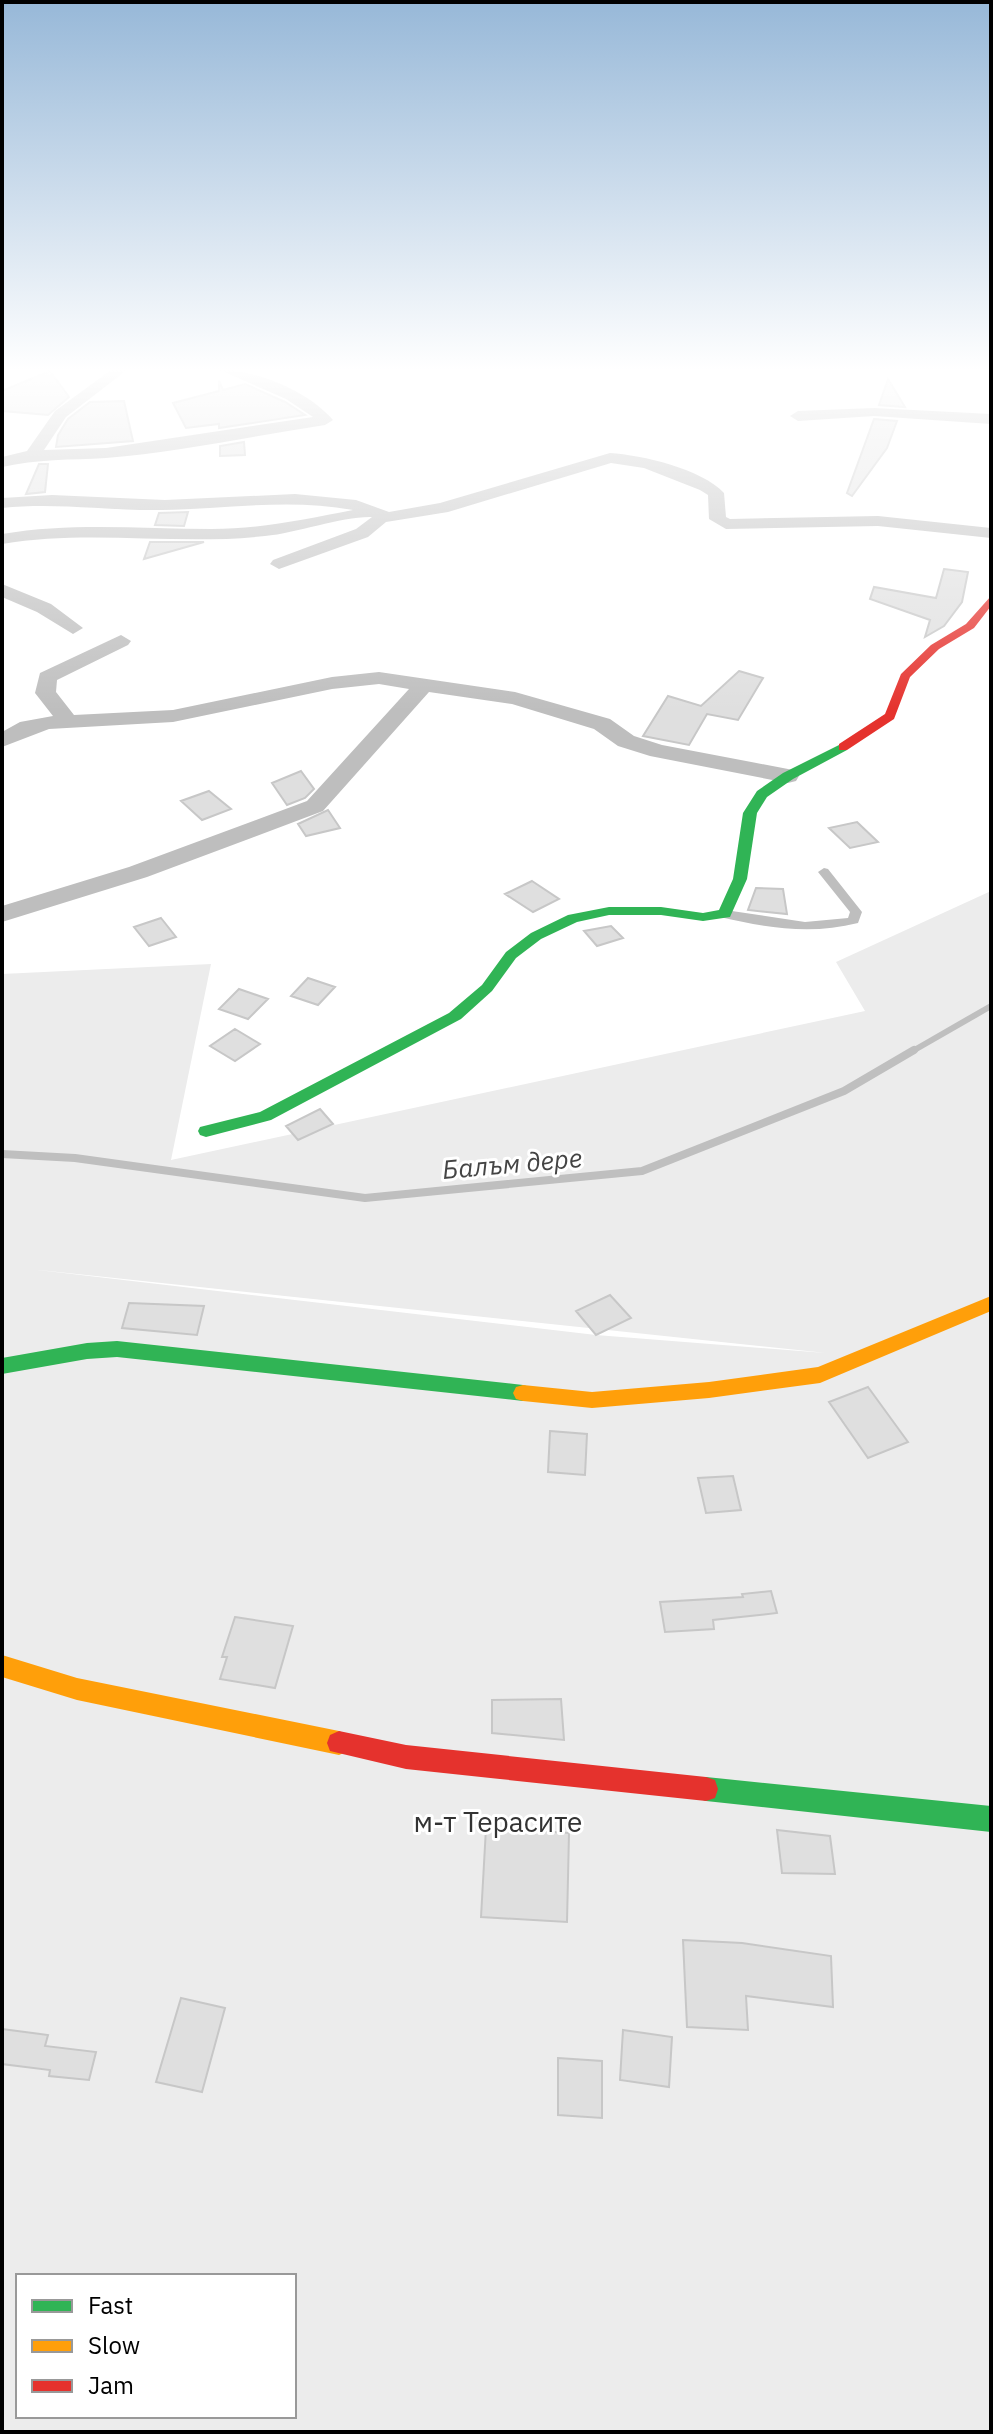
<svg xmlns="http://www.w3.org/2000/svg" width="993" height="2434" viewBox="0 0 993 2434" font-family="'IBM Plex Sans',sans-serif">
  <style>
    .green { fill: #ececec; fill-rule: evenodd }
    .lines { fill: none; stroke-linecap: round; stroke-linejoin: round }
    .stream-far1 { stroke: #bfbfbf; stroke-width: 6 }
    .stream { stroke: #bfbfbf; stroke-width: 8 }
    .building { fill: #dfdfdf; stroke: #c7c7c7; stroke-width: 2 }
    .lane { fill: #bebebe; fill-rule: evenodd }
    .street { fill: #bebebe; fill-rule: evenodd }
    .fast { fill: #30b455; fill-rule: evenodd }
    .slow { fill: #ff9f0a; fill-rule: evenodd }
    .jam { fill: #e5322d; fill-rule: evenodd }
    .labels { text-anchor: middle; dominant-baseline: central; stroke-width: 6; stroke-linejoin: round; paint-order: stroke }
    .water-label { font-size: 26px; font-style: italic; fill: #444; stroke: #fff }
    .near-park-label { font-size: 28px; fill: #333; stroke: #fff }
  </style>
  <rect width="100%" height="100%" fill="#fff"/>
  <path class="green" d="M991,891V2432H2V974L211,964L171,1160L865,1011L836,962ZM38,1270H39L826,1353L596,1335ZM18,2276H294V2416H18Z"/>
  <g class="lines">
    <path class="stream-far1" d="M911,1052L991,1006"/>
    <path class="stream" d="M2,1154L75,1158L365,1198L642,1171L844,1091L914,1050"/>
  </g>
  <path class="building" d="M50,371L69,397L48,415L3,411L2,391Z
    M888,379L905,407L879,405Z
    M219,381L223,390L245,384L285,402L305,415L219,428V424L186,428L173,403L219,391Z
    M124,401L133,441L56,447L58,435L68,419L90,402Z
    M874,419L897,421L887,448L852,496L847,493Z
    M244,442L245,455L220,456V446Z
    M39,464H48L45,492L26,494Z
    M188,512L184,526L155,525L159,513Z
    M150,542H204L144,559Z
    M944,569L968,572L962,602L944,626L925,637L930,620L870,599L874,587L936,598Z
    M739,671L763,678L738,720L707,714L689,745L643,736L668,696L701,706Z
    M301,771L314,789L305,798L287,805L272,783Z
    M209,791L231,809L202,820L181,801Z
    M328,810L340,828L306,836L298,824Z
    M857,822L878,842L850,848L829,828Z
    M532,881L559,899L533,912L505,894Z
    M756,888L783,889L787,914L748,910Z
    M161,918L176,937L149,946L134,927Z
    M611,926L623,938L597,946L584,931Z
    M308,978L335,987L318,1005L291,996Z
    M239,989L268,999L248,1019L219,1009Z
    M235,1029L260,1044L235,1061L210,1046Z
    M320,1109L333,1124L298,1140L286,1126Z
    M610,1295L631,1318L596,1335L576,1311Z
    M129,1303L204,1306L197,1335L122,1328Z
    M868,1387L908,1442L868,1458L829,1402Z
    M550,1431L587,1434L585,1475L548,1472Z
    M733,1476L741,1510L706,1513L698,1478Z
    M771,1591L777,1613L713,1620L714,1629L665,1632L660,1602L743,1597L742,1594Z
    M235,1617L293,1626L275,1688L220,1679L227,1657H222Z
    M561,1699L564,1740L492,1733V1700Z
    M486,1828L569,1833L567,1922L481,1917Z
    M777,1830L830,1836L835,1874L782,1873Z
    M683,1940L742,1943L831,1956L833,2007L746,1996L748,2030L687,2027Z
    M181,1998L225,2008L202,2092L156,2082Z
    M2,2029L48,2035L45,2046L96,2052L89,2080L49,2076L50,2070L2,2064Z
    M623,2030L672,2037L669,2087L620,2080Z
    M558,2058L602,2061V2118L558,2115Z"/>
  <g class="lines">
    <path class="lane" d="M824,868L828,869L862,912L858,923C811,935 767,928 720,917L719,914L725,910L805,922L848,918L850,912L818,872Z"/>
    <path class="street" d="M111,370H127L66,417L44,450L106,448L313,417L286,399L220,370C257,370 308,391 333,420L325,425C252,436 179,452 106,458C70,460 37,459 2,467V457L27,451L55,411Z
      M874,408L991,414V424L874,416L798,421L790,416L798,411Z
      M610,453C642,455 702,469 724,493L726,517L730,519L878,516L991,528V538L878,526L726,529L709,519L708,495L700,490L644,468L611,463L448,512L386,522L368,537L279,569L270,564L273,560L356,529L372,517C343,516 297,533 265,536C177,546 90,529 2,544V534C73,522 141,529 212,529C260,529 306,519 353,510C289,498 227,509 162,510C109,511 56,502 2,508V498L52,495L165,500L295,494L356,500L389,512L440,503Z
      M2,584L51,604L83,628L73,634L37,612L2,597Z
      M121,635L131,641L128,645L57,680L56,692L74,715L173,710L332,677L379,672L515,692L610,719L634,736L662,745L788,769L796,771L799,776L796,781L788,783L650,756L618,746L594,729L512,704L429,692L323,811L147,877L2,922V906L129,867L307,801L409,689L379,684L332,689L173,722L49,729L2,747V732L20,722L53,716L35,693L40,673Z"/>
    <path class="fast" d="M843,743L847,744V750L793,779L767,797L757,813L747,879L730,917L703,921L661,915H609L577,922L541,939L516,958L492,991L461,1019L271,1120L206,1137L200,1135L198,1131L200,1127L260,1112L449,1013L482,985L506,952L531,933L568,915L609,907H661L703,913L719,910L733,879L743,813L757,791L783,773Z
      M117,1341L523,1385L530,1387L533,1393L530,1399L523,1401L117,1357L87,1359L2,1374V1358L87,1343Z
      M706,1777L991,1806V1832L706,1801L697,1798L694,1789L697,1780Z"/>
    <path class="slow" d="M991,1296V1311L820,1383L709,1398L592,1408L523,1401L516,1399L513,1393L516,1387L523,1385L592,1392L709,1382L818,1367Z
      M2,1655L77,1678L339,1731L348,1735L351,1743L348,1751L339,1755L77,1700L2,1677Z"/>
    <path class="jam" d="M991,596V606L974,628L939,649L910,677L894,719L847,750H839V744L885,714L901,674L931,645L966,624Z
      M339,1731L406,1745L706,1777L715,1780L718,1789L715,1798L706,1801L406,1769L330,1751L327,1743L330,1735Z"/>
  </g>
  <linearGradient id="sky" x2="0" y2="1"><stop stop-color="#97b8d8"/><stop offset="0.52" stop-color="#fff"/><stop offset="1" stop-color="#fff" stop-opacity="0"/></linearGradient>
  <rect width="993" height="711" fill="url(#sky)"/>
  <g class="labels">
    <g class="water-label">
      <text transform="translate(512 1163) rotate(-5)">Балъм дере</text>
    </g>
    <g class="near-park-label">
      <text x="498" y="1821">м-т Терасите</text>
    </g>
  </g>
  <rect width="993" height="2434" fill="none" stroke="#000000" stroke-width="8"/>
  <rect x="16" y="2274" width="280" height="144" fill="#ffffff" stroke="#999999" stroke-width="2"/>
  <rect x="32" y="2300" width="40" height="12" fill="#30b455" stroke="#999999" stroke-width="2"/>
  <text x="88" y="2314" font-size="24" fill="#000000">Fast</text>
  <rect x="32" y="2340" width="40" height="12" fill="#ff9f0a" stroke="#999999" stroke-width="2"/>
  <text x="88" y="2354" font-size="24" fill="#000000">Slow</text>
  <rect x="32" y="2380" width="40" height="12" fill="#e5322d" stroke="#999999" stroke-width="2"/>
  <text x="88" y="2394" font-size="24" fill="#000000">Jam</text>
</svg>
